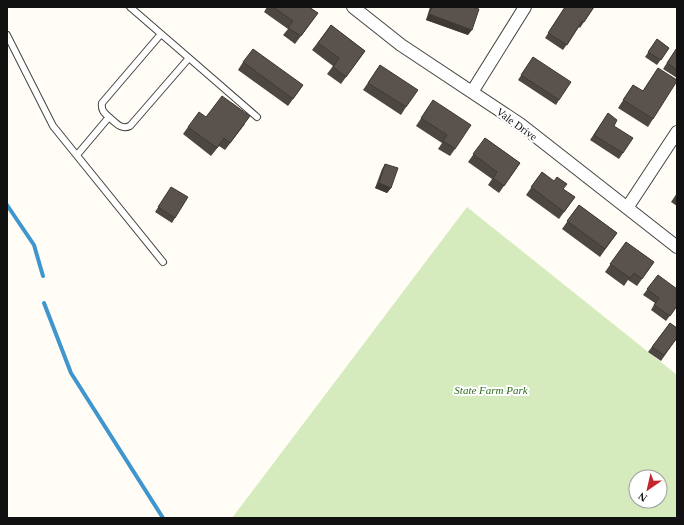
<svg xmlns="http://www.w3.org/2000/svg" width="684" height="525" viewBox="0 0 684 525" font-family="Georgia,serif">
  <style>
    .park { fill: #d5ebbd; fill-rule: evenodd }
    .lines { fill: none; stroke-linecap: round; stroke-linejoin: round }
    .stream { stroke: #3f96cf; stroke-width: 4 }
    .lane-casing { stroke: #444; stroke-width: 8 }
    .street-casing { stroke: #444; stroke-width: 14 }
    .lane { stroke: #fff; stroke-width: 6 }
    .street { stroke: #fff; stroke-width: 12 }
    .wall { fill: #4d4742 }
    .shaded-wall { fill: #3f3936 }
    .building { fill: #5a524d; stroke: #3f3936 }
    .labels { text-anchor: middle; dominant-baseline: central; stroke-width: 4; stroke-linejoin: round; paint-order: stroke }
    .street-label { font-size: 11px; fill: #111; stroke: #fff }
    .park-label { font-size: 11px; font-style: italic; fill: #2f6b1f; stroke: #fff }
  </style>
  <rect width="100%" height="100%" fill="#fffdf5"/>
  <path class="park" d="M467,207L677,375V518H232ZM636,477H660V501H636Z"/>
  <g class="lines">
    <path class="stream" d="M7,205L34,245L43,276
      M44,303L71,373L163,518"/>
    <defs>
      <path id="lane" d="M130,7L189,58
        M7,35L53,126L163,262
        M109,117C104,113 101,110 102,103L161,34
        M77,155L109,117C116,123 121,130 130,126L189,58L257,117"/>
      <path id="street" d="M353,7L401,45L520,124L677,247
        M472,92L525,7
        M627,208L677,132"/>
    </defs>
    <use href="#lane" class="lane-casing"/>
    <use href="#street" class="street-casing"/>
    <use href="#lane" class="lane"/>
    <use href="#street" class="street"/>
  </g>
  <path class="wall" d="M267,7H309L318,13L295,44L283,35L288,29L264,12Z
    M430,7H472L468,35L426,20Z
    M565,7H594L580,28L579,27L563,50L545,38Z
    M331,25L365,51L341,84L327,74L333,66L312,50Z
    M657,39L669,48L657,65L645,57Z
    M677,47V78L663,69Z
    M533,57L559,100L556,105L518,80Z
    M243,62L303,85L288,106L238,70Z
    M380,65L406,107L401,115L363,90Z
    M658,68L653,119L648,127L618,108L633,85L643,91Z
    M433,100L455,149L450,156L438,149L442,143L416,126Z
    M608,113L614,126L623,153L619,159L590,140Z
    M206,117L245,124L225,150L219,146L211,156L183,134L188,127Z
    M485,138L520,163L499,193L488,185L492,179L468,162Z
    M385,164L391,188L387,193L375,188L382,169Z
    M542,172L563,189L575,197L559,219L526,195Z
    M168,192L175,218L172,223L155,212Z
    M677,193V206L671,202Z
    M579,205L617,233L600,257L562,229Z
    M626,242L654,262L637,286L628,280L624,286L605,272Z
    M658,275L677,306L666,321L651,310L655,303L643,295Z
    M670,323L677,338L661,361L648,352Z"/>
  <path class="shaded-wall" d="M429,14L472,30L468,35L426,20Z
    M379,183L391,188L387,193L375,188Z"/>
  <path class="building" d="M273,7H309L318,13L301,36L288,28L293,21Z
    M432,7H472L479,9L472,30L429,14Z
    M565,7H594L584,22L582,21L567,45L548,33Z
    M331,25L365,51L346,77L333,67L339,58L318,43Z
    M657,39L669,48L661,60L648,52Z
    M677,48V70L667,63Z
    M253,49L303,85L293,99L243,62Z
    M533,57L571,82L559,100L521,75Z
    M380,65L418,90L406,107L368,83Z
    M658,68L677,80V81L653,119L623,100L633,85L643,91Z
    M222,96L250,116L230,143L224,138L217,148L188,127L199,112L206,117Z
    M433,100L471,125L455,149L443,141L447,135L421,118Z
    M608,113L617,120L614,126L633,138L623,153L594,135Z
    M485,138L520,163L504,186L493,178L497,172L473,154Z
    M385,164L398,168L391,188L379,183Z
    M542,172L554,181L557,177L567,184L563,189L575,197L564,212L531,187Z
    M171,187L188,197L175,218L158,207Z
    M579,205L617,233L605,249L567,221Z
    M626,242L654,262L642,279L634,273L630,278L610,264Z
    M658,275L677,289V306L670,316L654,305L659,298L647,289Z
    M670,323L677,328V338L664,355L652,347Z"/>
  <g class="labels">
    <g class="street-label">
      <text transform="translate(517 124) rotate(36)">Vale Drive</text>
    </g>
    <g class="park-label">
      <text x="491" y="390">State Farm Park</text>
    </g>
  </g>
  <rect width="684" height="525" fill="none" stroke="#111111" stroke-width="16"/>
  <g transform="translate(648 489) rotate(214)"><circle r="19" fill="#ffffff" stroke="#a0a0a0"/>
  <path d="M0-3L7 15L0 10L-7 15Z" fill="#c4262e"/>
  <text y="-6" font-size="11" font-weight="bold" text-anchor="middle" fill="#111111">N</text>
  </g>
</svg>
